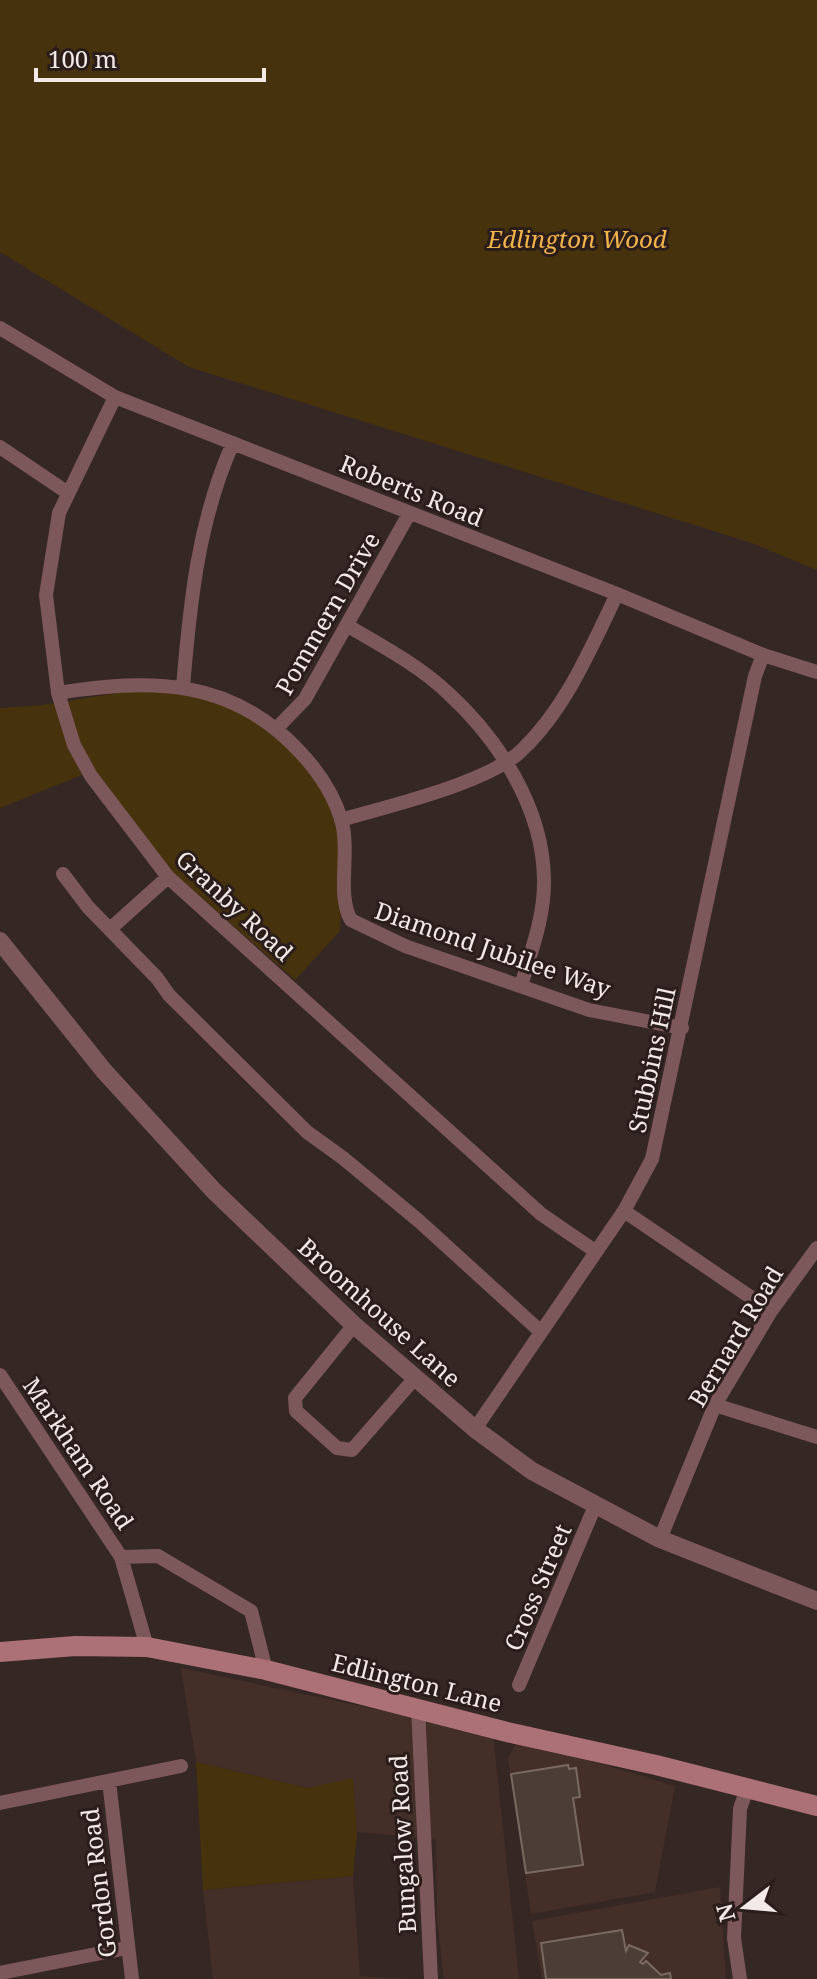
<svg xmlns="http://www.w3.org/2000/svg" width="817" height="1979" viewBox="0 0 817 1979" font-family="'Noto Serif',serif">
  <style>
    .built { fill: #432e28 }
    .green { fill: #47320e }
    .building { fill: #4b3e36; stroke: #786a61; stroke-width: 2 }
    .lines { fill: none; stroke-linecap: round; stroke-linejoin: round }
    .minor { stroke: #7d585b; stroke-width: 14 }
    .tertiary { stroke: #7d585b; stroke-width: 18 }
    .secondary { stroke: #ab7176; stroke-width: 20 }
    .labels { text-anchor: middle; dominant-baseline: central; stroke-width: 6; stroke-linejoin: round; paint-order: stroke }
    .park-label { font-size: 24px; font-style: italic; fill: #f2b34b; stroke: #2b1d1a }
    .street-label { font-size: 24px; fill: #f3e9e6; stroke: #2b1d1a }
  </style>
  <rect width="100%" height="100%" fill="#352723"/>
  <path class="built" d="M181,1668L493,1734L519,1979H444L437,1919L436,1839L357,1832L353,1779L308,1788L196,1762Z
    M518,1739L675,1786L655,1892L531,1914L508,1758Z
    M353,1876L360,1976L411,1979H213L203,1890Z
    M720,1887L726,1979H542L532,1921Z"/>
  <path class="green" d="M0,0H817V570L752,543L189,367L0,252Z
    M183,691L245,713L288,748L326,791L345,841L340,931L295,980L173,873L94,770L0,808V708L43,705L124,692Z
    M196,1762L308,1788L353,1778L357,1832L353,1876L203,1890Z"/>
  <path class="building" d="M568,1765L569,1769L576,1768L580,1797L573,1798L583,1865L526,1873L511,1774Z
    M622,1930L626,1951L629,1945L648,1953L640,1962L643,1964L646,1961L661,1975L670,1973L671,1979H546L541,1943Z"/>
  <g class="lines">
    <path class="minor" d="M0,328L115,397L617,594L763,655L817,672
      M115,397L59,513L46,595L58,693L74,745L91,776L168,877L541,1214L595,1251
      M0,447L68,493
      M348,626C382,646 420,666 449,694C500,741 543,809 544,879C545,916 531,951 521,986
      M183,687C190,603 198,521 233,443
      M58,693C150,678 232,678 300,752C318,771 333,793 341,819C351,851 336,894 351,920L405,946L589,1010L682,1028
      M276,729L305,699L409,514
      M341,820C388,806 489,783 522,750C566,708 591,648 617,594
      M63,874L88,907L157,978L169,995L307,1132L343,1158L419,1221L541,1332
      M110,929L168,877
      M624,1211L771,1311
      M354,1325L295,1398L296,1411L337,1448L352,1450L415,1378
      M0,1375L121,1557L147,1647
      M715,1405L817,1437
      M475,1429L624,1211L652,1159L755,676L763,655
      M660,1539L715,1405L771,1311L817,1248
      M121,1557L158,1556L251,1611L266,1670
      M519,1685L595,1506
      M418,1708L431,1979
      M109,1781L132,1979
      M0,1803L181,1766
      M0,1973L127,1948
      M740,1979L734,1938L740,1809L747,1788"/>
    <path class="tertiary" d="M0,941L104,1071L214,1191L354,1325L475,1429L532,1471L660,1539L817,1601"/>
    <path class="secondary" d="M0,1652L75,1646L147,1647L266,1670L507,1732L656,1765L817,1806"/>
  </g>
  <g class="labels">
    <g class="park-label">
      <text x="577" y="238">Edlington Wood</text>
    </g>
    <g class="street-label">
      <text transform="translate(412 490) rotate(22)">Roberts Road</text>
      <text transform="translate(327 613) rotate(-60)">Pommern Drive</text>
      <text transform="translate(235 905) rotate(43)">Granby Road</text>
      <text transform="translate(493 949) rotate(19)">Diamond Jubilee Way</text>
      <text transform="translate(651 1060) rotate(-78)">Stubbins Hill</text>
      <text transform="translate(380 1312) rotate(42)">Broomhouse Lane</text>
      <text transform="translate(735 1336) rotate(-59)">Bernard Road</text>
      <text transform="translate(79 1453) rotate(56)">Markham Road</text>
      <text transform="translate(537 1587) rotate(-67)">Cross Street</text>
      <text transform="translate(417 1682) rotate(14)">Edlington Lane</text>
      <text transform="translate(402 1844) rotate(-93)">Bungalow Road</text>
      <text transform="translate(98 1883) rotate(-97)">Gordon Road</text>
    </g>
  </g>
  <g transform="translate(745 1907) rotate(254)" stroke="#2b1d1a" stroke-width="6" paint-order="stroke">
  <path d="M0-6L14 30L0 20L-14 30Z" fill="#f3e9e6"/>
  <text y="-12" font-size="22" font-weight="bold" text-anchor="middle" fill="#f3e9e6">N</text>
  </g>
  <path d="M36 68v12h228v-12" fill="none" stroke="#f3e9e6" stroke-width="4"/>
  <text x="48" y="68" font-size="24" fill="#f3e9e6" stroke="#2b1d1a" stroke-width="6" paint-order="stroke">100 m</text>
</svg>
